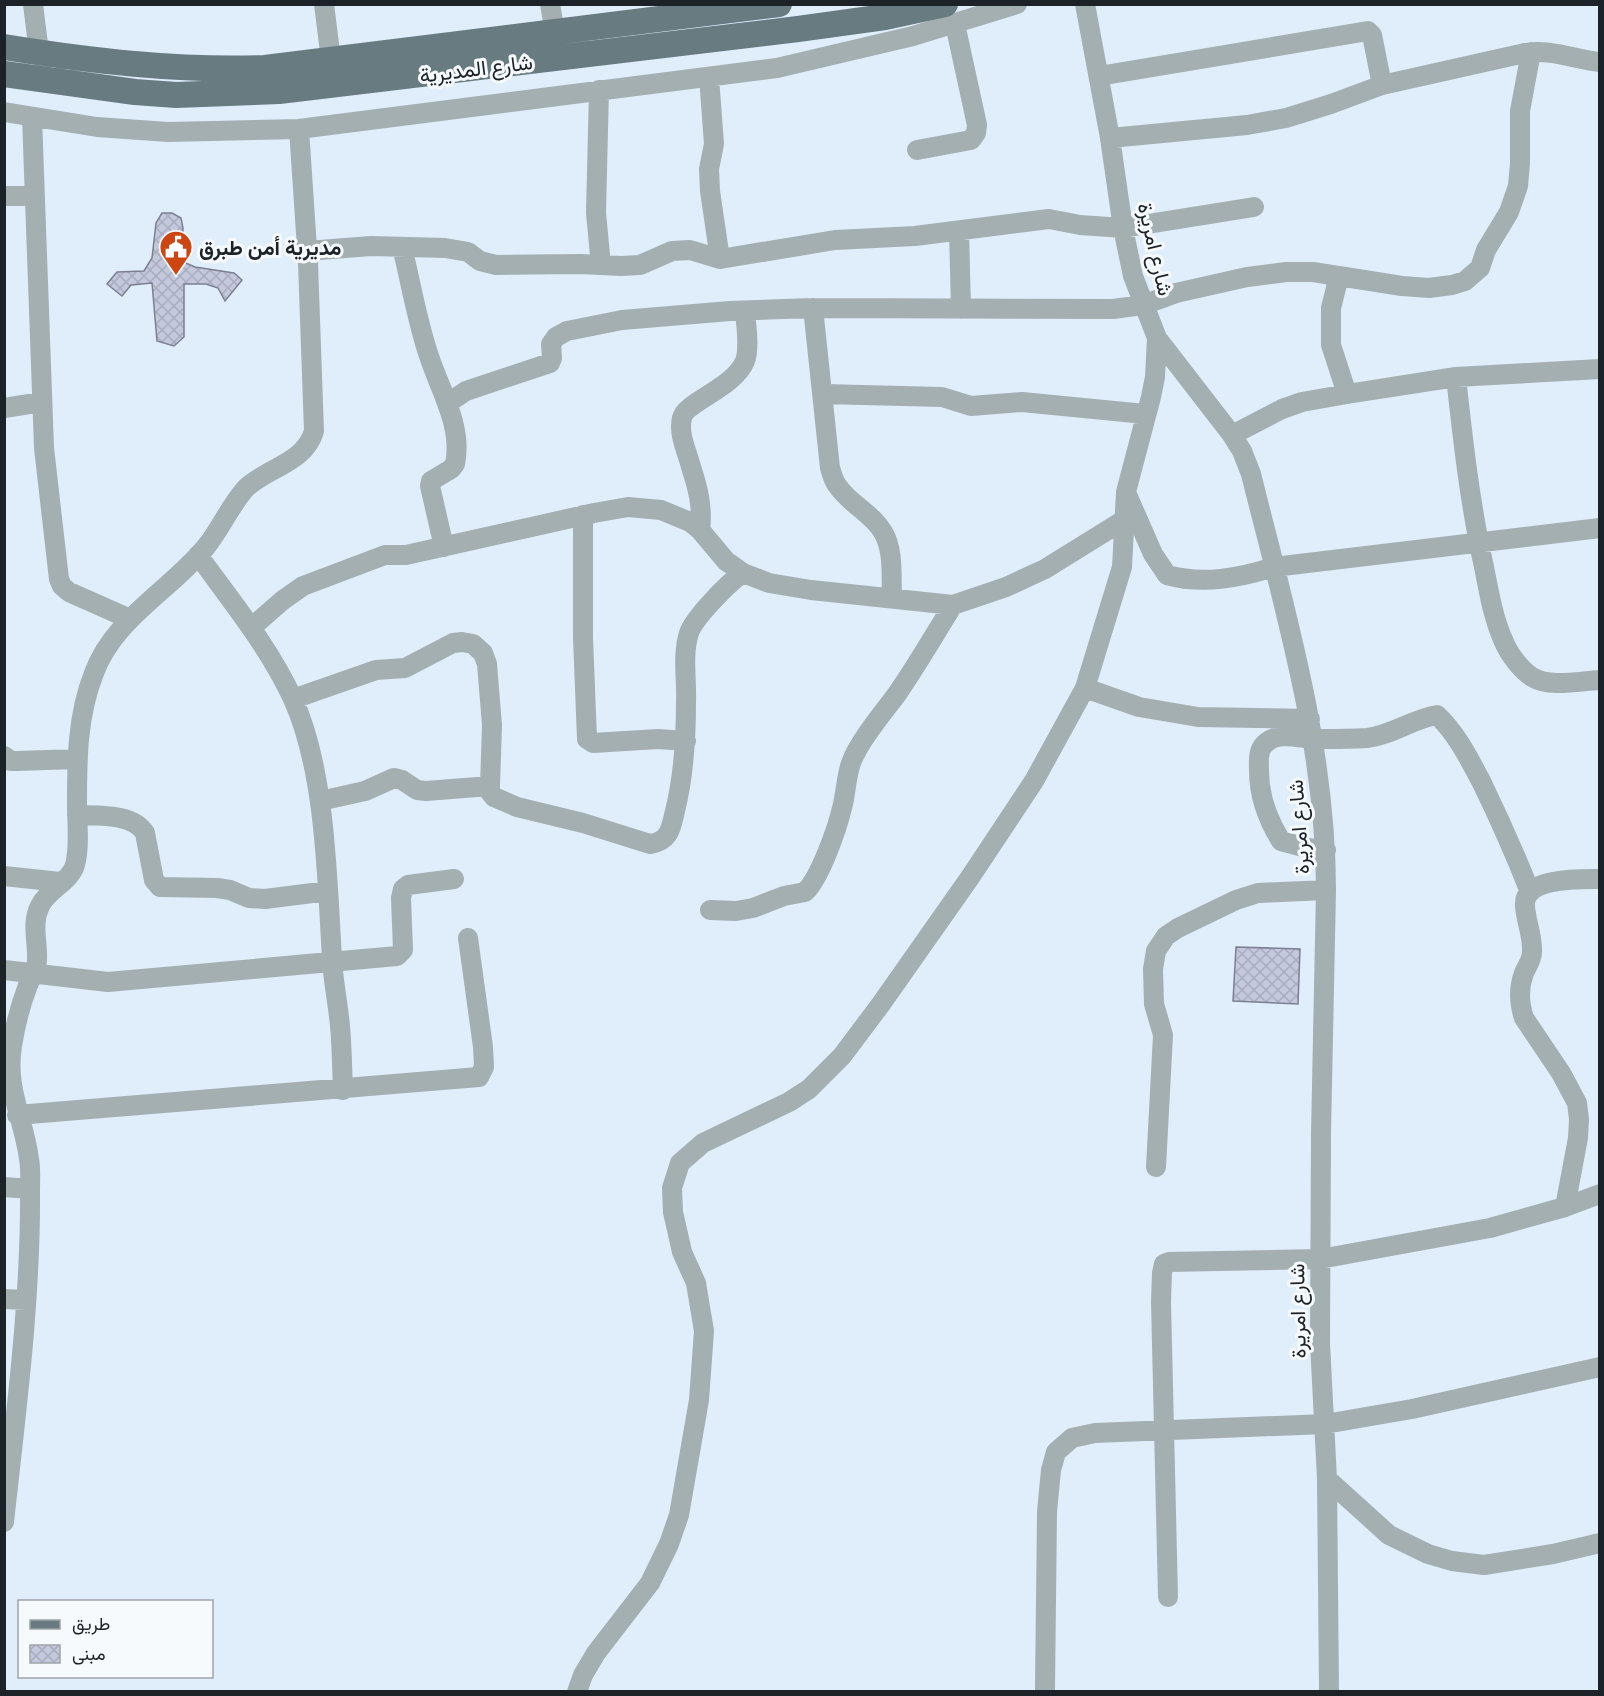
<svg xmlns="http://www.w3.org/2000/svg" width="1604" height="1696" viewBox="0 0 1604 1696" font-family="Ubuntu,Vazirmatn,sans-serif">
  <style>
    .building { fill: url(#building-cross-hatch); stroke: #7c7f93; stroke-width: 1.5 }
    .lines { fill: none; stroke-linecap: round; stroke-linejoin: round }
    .minor { stroke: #a4afb2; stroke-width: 20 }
    .major { stroke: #677b81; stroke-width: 26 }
    .labels { text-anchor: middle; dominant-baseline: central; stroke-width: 6; stroke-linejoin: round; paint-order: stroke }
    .street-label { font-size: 21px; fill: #1b2228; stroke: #f6fafd }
    .poi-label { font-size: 21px; font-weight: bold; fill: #1b2228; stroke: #f6fafd; text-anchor: start }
  </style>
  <defs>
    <pattern id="building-cross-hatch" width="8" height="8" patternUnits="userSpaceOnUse" patternTransform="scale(1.5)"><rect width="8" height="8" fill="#c4c8dd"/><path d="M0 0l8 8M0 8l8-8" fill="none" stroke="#a8acbe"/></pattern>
  </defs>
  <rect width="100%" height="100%" fill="#e0eefc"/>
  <path class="building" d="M162,213H172L181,218L183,228L181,261L195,267L234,273L242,280L225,301L218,288L206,284H184V337L174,346L157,341L152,283L131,285L122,296L107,284L117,272L144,271L152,258L156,223Z
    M1236,947L1300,949L1298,1004L1233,1001Z"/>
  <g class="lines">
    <path class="minor" d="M33,4L39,53
      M324,4L331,60
      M550,4L555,33
      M1085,4L1110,138L1123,228L1133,276L1157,338L1232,435L1242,451L1251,474C1285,611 1326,747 1326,890L1321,1134L1320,1343L1327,1479L1329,1692
      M1099,76L1368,31L1372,35L1382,85
      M709,77L714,144L709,169L710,191L720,259
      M599,90L596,213L601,265
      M4,112L97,127L168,132L299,129L777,68L913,36L1017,4
      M32,117L44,448L59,579L62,586L69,592L130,619
      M1110,138L1247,125L1286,118L1331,104L1382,85L1525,53C1553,49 1573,59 1600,62
      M917,150L971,140L976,133L977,125L955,24
      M4,196H35
      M959,231L961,309
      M402,247C411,283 417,321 429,356C440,390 463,427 455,464L451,469L431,481L430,486L444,547
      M307,251L371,246L445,248L468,252L480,261L496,265L580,264L621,266L640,265L672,251L690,250L720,259L835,240L915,236L1049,219L1080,225L1123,228L1254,207
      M1339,276L1331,308V345L1347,394
      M813,308L830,468C832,473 833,480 837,485C849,504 872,513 883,532C894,550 891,577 892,597
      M1456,377C1463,441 1470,504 1484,567C1489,592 1493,618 1504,642C1509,654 1521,670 1532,677C1550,688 1579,681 1600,680
      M823,394L942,397L971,406L1022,402L1145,414
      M448,403L466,391L550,363L552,358L551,344L556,337L567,331L622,320L730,311L813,308L1113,309L1143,305L1176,293L1247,277L1286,272H1313L1402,286L1429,288L1452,285L1465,281L1480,268L1486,250L1509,212L1518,186L1520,163V111L1531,52
      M4,408L42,402
      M1232,435L1282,409L1302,402L1347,394L1456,377L1600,369
      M1128,497L1153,554L1167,575C1203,585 1239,578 1274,567L1600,528
      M583,515V638L587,739L593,743L658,739L686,741
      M700,530C703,508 698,488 691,467C687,451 678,434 682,418C685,402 734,388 745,361C750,347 746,326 745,311
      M198,555C232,602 269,647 293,699C326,772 327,879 332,958C333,981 338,1003 340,1026C342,1047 342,1068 343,1090
      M251,628L283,600L303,586L385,555H406L594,513L628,507L661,510L690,522L700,530L726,561L743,573L769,583L811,590L953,605L1006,587L1045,569L1124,520
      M1085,688L1139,707L1198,717L1310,719
      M293,699L376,670L405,668L453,643L462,642L473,644L483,653L487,664L492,725L490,786V792L494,797L517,807L583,823L650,844C670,841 671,828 675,811C684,775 686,739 686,702C687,680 682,655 689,633C694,618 729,582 743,573
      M4,756L11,761H17L77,759
      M320,801L365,791L394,778L402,780L417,790L426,791L490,786
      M77,815C98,816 133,813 145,833L154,880L160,887L217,888L230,890L249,898L265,899L328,891
      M1326,850L1307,848L1281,841C1268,820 1259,796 1259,771C1259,761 1257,749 1267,742C1280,731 1301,739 1316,739C1333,739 1351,739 1367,738C1393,735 1412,719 1437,715C1457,734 1468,757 1481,781C1499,818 1515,854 1530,892
      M4,876L60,882
      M710,910L736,911L753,908L784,896L805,892C820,878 837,829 842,808C846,794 846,777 851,763C859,741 883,713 897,694C917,665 935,634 953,605
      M4,970L108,982L397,956L403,950L401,898L403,889L408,885L454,879
      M17,1115L479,1077L484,1067L483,1047L468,938
      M1156,1167L1163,1035L1154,1004L1153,969L1156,951L1166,936L1178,928L1236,900L1258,893L1326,890
      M4,1187L30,1189
      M1565,1207L1578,1138L1579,1119L1577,1103L1561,1073L1524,1018C1519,1003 1518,989 1524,973C1527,966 1532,960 1532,952C1533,936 1526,922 1525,906C1522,877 1581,879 1600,879
      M4,1299L25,1300
      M1327,1479L1389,1535L1428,1554L1452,1561L1484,1565L1553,1554L1600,1543
      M4,1522C16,1412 31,1300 30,1190C30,1180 31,1169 29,1159C24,1119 5,1089 12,1046C15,1027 20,1006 27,988C30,978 37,970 37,960C38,942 31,923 40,906C47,890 70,882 75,865C80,846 77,824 77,805C77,760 77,716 94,673C114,619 169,591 205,548C220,530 231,504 246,488C268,467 305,463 314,431L308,263L299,129
      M1168,1597L1161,1302L1162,1273L1164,1264L1169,1262L1320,1259L1490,1228L1565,1207L1600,1194
      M1045,1690L1047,1512L1051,1470L1056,1452L1072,1438L1095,1433L1325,1424L1412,1409L1600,1367
      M577,1692L583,1675L596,1653L650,1583L669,1544L679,1515L699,1400L704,1331L696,1283L682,1252L673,1212L672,1188L680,1163L703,1143L789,1102L809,1089L842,1056L881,1004L971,876L1034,781L1085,688L1122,567L1126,492L1151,397L1155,377L1157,338"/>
    <path class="major" d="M4,47C91,61 177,71 265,68L779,4
      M4,74L135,92L176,95L279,91L798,29L885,17L945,4"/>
  </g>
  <defs>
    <symbol id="civic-pin" viewBox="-11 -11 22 30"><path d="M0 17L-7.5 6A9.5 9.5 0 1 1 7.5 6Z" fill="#cd4612" stroke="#f6fafd"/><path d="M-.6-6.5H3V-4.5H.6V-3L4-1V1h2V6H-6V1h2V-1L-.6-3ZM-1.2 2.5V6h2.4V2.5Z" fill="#fff"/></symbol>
  </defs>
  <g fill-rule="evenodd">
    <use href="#civic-pin" x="157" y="228" width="38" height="52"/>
  </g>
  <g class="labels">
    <g class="street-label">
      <text transform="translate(476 68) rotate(-7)">شارع المديرية</text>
      <text transform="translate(1156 249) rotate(77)">شارع امريرة</text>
      <text transform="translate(1298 827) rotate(-94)">شارع امريرة</text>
      <text transform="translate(1297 1311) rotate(-91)">شارع امريرة</text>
    </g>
    <g class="poi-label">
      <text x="199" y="247">مديرية أمن طبرق</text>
    </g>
  </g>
  <rect width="1604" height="1696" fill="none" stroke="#1b2228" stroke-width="12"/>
  <rect x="18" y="1600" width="195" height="78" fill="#f6fafd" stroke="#9ea4a8" stroke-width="1.5"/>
  <rect x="30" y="1620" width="30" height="9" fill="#677b81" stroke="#9ea4a8" stroke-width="1.5"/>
  <text x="72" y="1630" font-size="18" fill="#1b2228">طريق</text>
  <rect x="30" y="1645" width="30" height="18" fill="url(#building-cross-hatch)" stroke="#9ea4a8" stroke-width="1.5"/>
  <text x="72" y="1660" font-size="18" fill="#1b2228">مبنى</text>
</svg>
